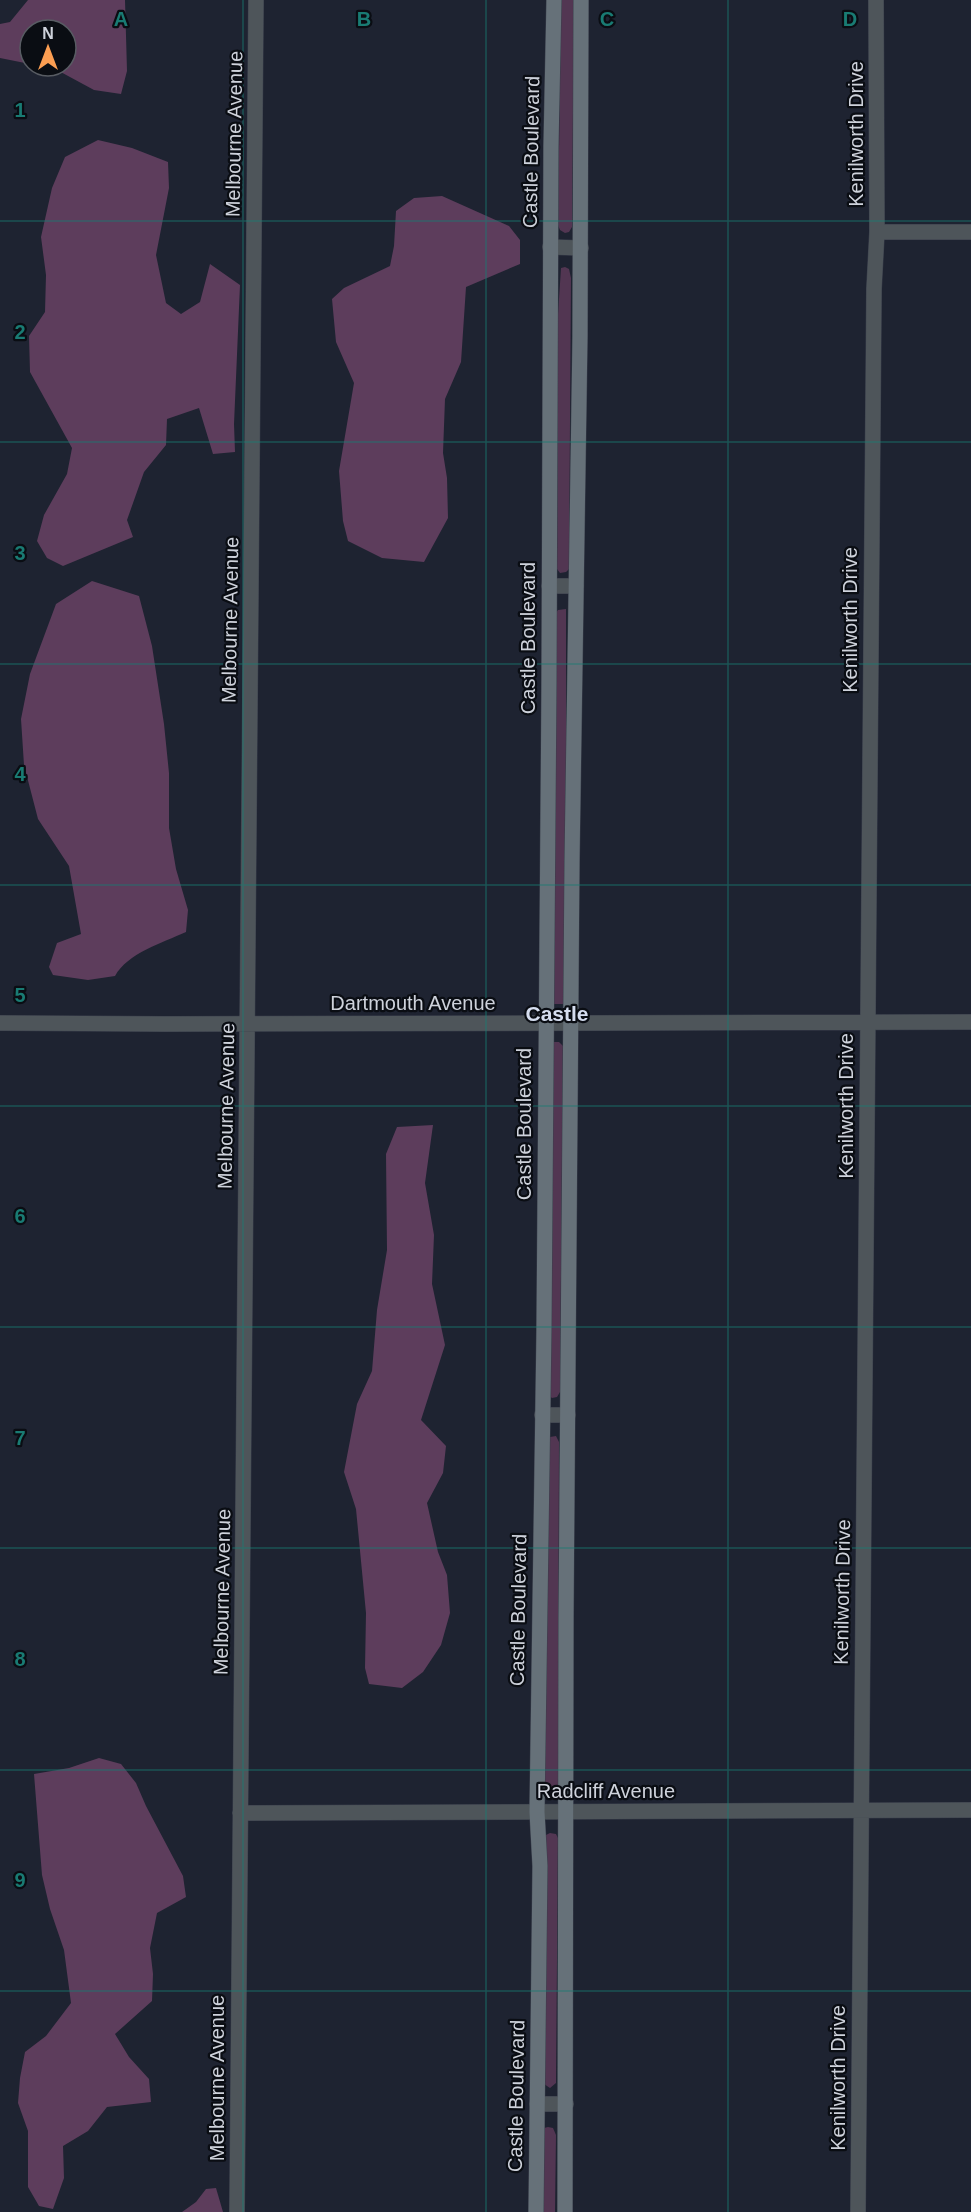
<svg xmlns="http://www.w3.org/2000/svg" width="971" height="2212" viewBox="0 0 971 2212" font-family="Arial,sans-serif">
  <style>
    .green { fill: #523652 }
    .forest { fill: #5d3d5c }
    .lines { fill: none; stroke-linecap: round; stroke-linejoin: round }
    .street-casing { stroke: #3a3f4c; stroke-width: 16 }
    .secondary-casing { stroke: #3a3f4c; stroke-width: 16 }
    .street { stroke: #4e555a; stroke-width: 15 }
    .secondary { stroke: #667179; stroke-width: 15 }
    .grid { fill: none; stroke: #197b73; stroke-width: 1.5; stroke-opacity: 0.55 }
    .labels { text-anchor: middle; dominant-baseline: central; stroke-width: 4.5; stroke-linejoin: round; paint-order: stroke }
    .street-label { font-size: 20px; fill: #ced2db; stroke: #0a0d13 }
    .neighbourhood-label { font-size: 21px; font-weight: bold; fill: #d5ddef; stroke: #0a0d13 }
    .grid-label { font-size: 20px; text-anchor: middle; font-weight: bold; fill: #197b73; stroke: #0a0d13; stroke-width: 4.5; stroke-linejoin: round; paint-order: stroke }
  </style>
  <rect width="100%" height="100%" fill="#1e2331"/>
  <path class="green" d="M561,0H574L572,227L569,232L565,233L560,230L558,225Z
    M565,267L569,269L571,278L569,569L566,572L560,573L557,569L558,314L561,268Z
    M566,609V999L563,1004H554L555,614L558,610Z
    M554,1042H559L563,1046L560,1392L557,1397L552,1398L547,1394Z
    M556,1436L559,1442L558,1788L550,1792L544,1789L550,1437Z
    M550,1833L556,1834L558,1838L556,2083L550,2088L544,2084L545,1840L546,1835Z
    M548,2127L553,2128L556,2135L555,2212H541L544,2128Z"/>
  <path class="forest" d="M28,0H125L127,71L121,94L94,90L57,70L38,66H66V30H30V64L0,58V24L10,22Z
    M98,140L132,148L168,162L169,188L156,255L166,303L181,314L200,302L210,264L240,285L234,424L235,452L213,454L199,408L167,419L166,445L144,472L127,520L133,537L63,566L47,558L37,541L44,515L67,474L72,448L30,372L29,336L45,312L46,275L41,237L52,188L65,157Z
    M442,196L509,226L520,240V264L466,287L461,362L445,399L443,453L447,478L448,518L424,562L382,558L348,541L343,521L339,471L354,383L336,342L332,299L344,288L390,266L394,246L396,211L414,198Z
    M92,581L139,596L152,646L164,724L169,773V828L176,869L188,910L186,932C162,943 128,953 115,976L88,980L53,975L49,967L57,943L81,934L69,866L38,819L24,765L21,719L30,674L56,604Z
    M433,1125L425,1183L434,1235L432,1284L445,1345L421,1420L446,1446L443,1473L427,1503L438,1552L447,1575L450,1613L441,1645L423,1672L402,1688L369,1684L365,1668L366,1613L356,1509L344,1472L357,1404L372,1371L377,1310L387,1250L386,1154L397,1127Z
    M99,1758L121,1764L136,1783L146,1806L183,1876L186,1897L157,1913L150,1948L153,1974L152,2001L115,2034L129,2057L149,2079L151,2102L107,2107L88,2131L63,2146L64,2178L53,2209L39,2206L28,2187V2131L18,2103L20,2078L25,2052L46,2036L71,2003L64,1950L50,1909L42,1875L34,1774L69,1768Z
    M216,2188L223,2212H182L196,2202L206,2189Z"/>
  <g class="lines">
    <defs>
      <path id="street" d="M877,232H971
        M550,247L581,248
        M549,586H576
        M0,1023L165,1024L971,1022
        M542,1415H568
        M240,1813L971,1810
        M537,2104H566
        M237,2212L256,0
        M858,2212L874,289L877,232L876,0"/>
      <path id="secondary" d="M536,2212L540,1866L537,1812L544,1330L549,684L551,146L554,0
        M565,2212L566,1618L572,861L580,336L581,0"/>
    </defs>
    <use href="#street" class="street-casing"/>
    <use href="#secondary" class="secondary-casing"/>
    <use href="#street" class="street"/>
    <use href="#secondary" class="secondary"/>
  </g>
  <path class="grid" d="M243,0V2212M486,0V2212M728,0V2212M0,221H971M0,442H971M0,664H971M0,885H971M0,1106H971M0,1327H971M0,1548H971M0,1770H971M0,1991H971"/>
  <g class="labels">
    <g class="street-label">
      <text transform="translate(234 134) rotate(-89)">Melbourne Avenue</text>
      <text transform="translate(856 134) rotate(-90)">Kenilworth Drive</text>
      <text transform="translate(531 152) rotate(-89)">Castle Boulevard</text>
      <text transform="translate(230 620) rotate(-89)">Melbourne Avenue</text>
      <text transform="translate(850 620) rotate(-90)">Kenilworth Drive</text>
      <text transform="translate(528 638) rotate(-90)">Castle Boulevard</text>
      <text x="413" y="1003">Dartmouth Avenue</text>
      <text transform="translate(226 1106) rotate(-89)">Melbourne Avenue</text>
      <text transform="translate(846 1106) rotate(-90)">Kenilworth Drive</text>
      <text transform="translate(524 1124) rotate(-90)">Castle Boulevard</text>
      <text transform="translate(222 1592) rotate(-89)">Melbourne Avenue</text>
      <text transform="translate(842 1592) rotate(-89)">Kenilworth Drive</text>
      <text transform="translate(518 1610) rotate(-89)">Castle Boulevard</text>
      <text x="606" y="1791">Radcliff Avenue</text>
      <text transform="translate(217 2078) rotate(-90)">Melbourne Avenue</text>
      <text transform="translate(838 2078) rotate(-90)">Kenilworth Drive</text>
      <text transform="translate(516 2096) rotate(-89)">Castle Boulevard</text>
    </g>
    <g class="neighbourhood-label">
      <text x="557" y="1013">Castle</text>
    </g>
  </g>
  <g class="grid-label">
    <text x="121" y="26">A</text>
    <text x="364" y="26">B</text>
    <text x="607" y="26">C</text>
    <text x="850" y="26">D</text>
    <text x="20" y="117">1</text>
    <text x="20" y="339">2</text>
    <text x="20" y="560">3</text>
    <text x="20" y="781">4</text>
    <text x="20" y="1002">5</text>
    <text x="20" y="1223">6</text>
    <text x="20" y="1445">7</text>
    <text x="20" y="1666">8</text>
    <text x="20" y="1887">9</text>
  </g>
  <g transform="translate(48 48)"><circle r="28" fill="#0a0d13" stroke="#585c63" stroke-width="1.5"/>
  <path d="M0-4.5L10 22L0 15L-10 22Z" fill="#fc9e52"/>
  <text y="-9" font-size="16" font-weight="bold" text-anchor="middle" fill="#ced2db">N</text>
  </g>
</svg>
